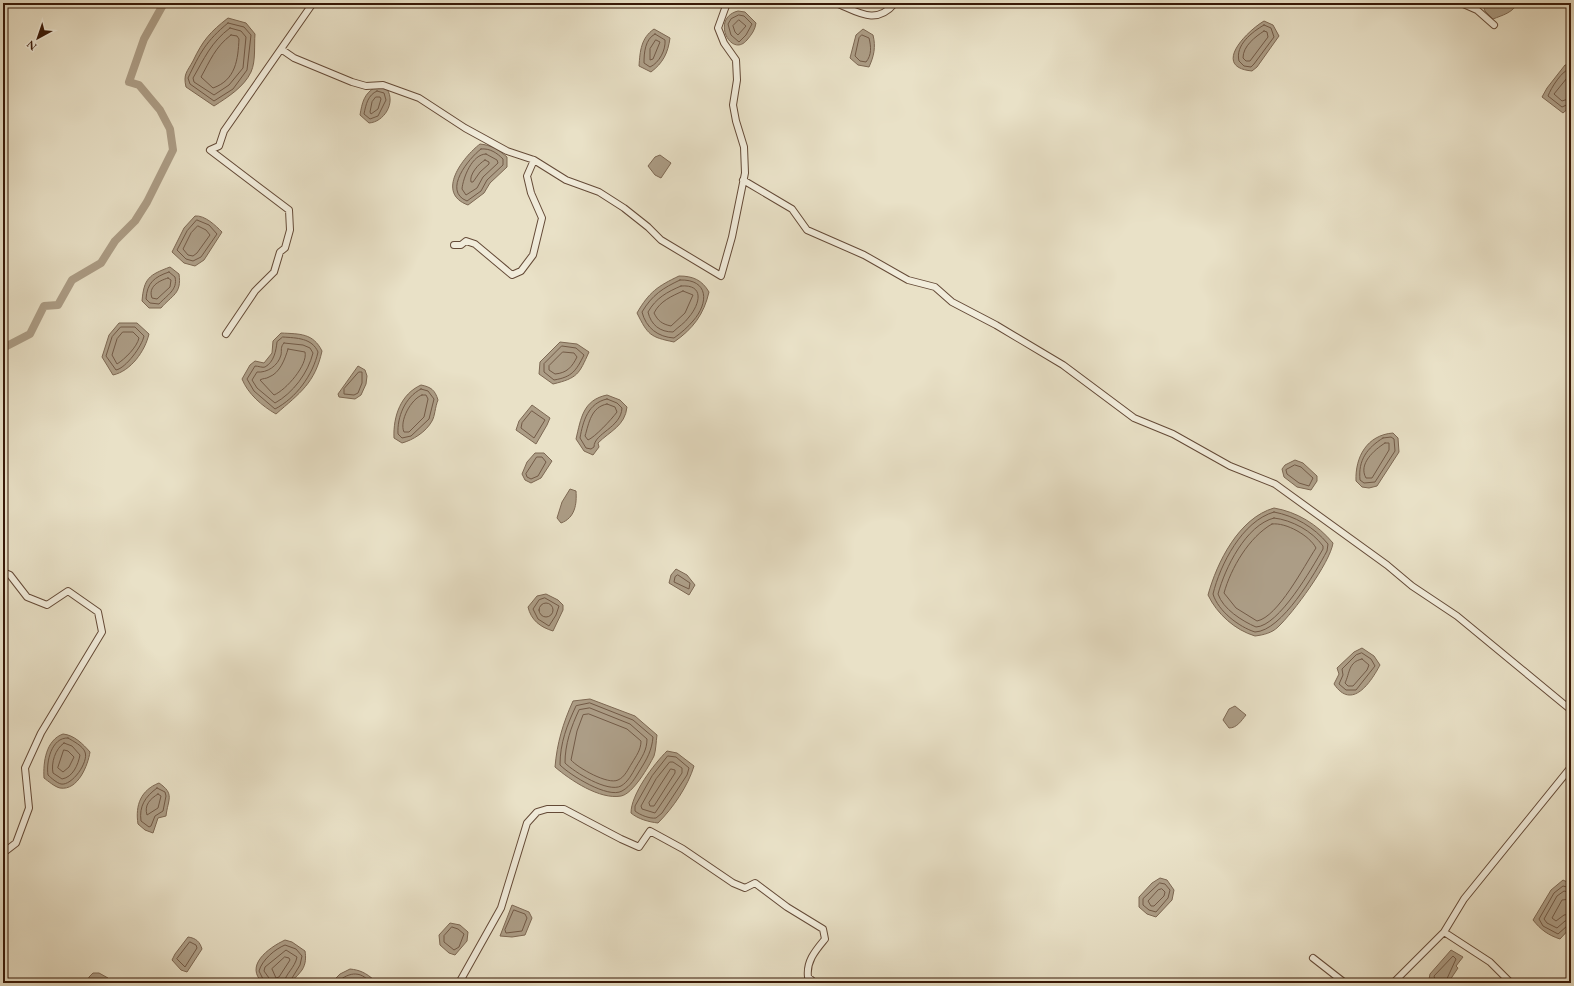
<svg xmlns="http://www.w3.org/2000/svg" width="1574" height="986" viewBox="0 0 1574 986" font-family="'EB Garamond',serif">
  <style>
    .water { fill: #ac9d86; stroke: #7d6853 }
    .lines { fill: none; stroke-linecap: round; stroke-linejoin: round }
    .shore { stroke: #725a46; stroke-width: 1 }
    .canal { stroke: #ac9d86; stroke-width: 8 }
    .minor-casing { stroke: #644a37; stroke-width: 8 }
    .minor { stroke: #f1ecdb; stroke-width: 6 }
  </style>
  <rect width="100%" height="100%" fill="#e9e1c7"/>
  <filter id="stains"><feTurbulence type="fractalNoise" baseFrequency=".005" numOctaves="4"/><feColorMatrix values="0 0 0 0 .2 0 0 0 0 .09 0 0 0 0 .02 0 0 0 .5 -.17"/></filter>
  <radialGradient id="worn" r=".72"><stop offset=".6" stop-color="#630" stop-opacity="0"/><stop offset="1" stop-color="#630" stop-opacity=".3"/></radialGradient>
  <path class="water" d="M1482,3H1518C1512,13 1503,15 1493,19L1485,11Z
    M738,11L745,12L756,23C755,30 752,34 747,40C731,59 710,18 738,11Z
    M228,18L246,23L255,34C254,45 256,61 251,72C244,87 228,97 214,106L186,87C183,74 187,72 193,61C203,40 210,32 228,18Z
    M1264,21L1273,25L1279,36L1257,67L1252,71C1211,67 1247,31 1264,21Z
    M654,29L670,38C668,53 663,63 651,72L639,66C640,51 641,38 654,29Z
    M863,29L873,35C876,47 874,56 869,67L858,65L850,58L856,35Z
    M1571,64V106L1563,113L1542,97L1547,88L1565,65Z
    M376,87L387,89C396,103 384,122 369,123L360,115C362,103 364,93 376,87Z
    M480,144C491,145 499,150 507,157V167L490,183L484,193L468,205C435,193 463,157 480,144Z
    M660,155L671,163L661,178L655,175L648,166L655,157Z
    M195,216C205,215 216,226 222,232L204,260L195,266L184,263L172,252L184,228Z
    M170,267L179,274C182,294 172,295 161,308H149L142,301C144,278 149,275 170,267Z
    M679,276C693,276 702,280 709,292C704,314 693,329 674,342C650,337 648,335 637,313C649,292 658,286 679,276Z
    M119,323H137L149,334C145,351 131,371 113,375L102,357L109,335Z
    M281,333C300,334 313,333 322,351C315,383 300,393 276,414C262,406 248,394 242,379L250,365L255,361L264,363L272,353L273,341Z
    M560,342L577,344L589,352C579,374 578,378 553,384L539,374L540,362Z
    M358,366L365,370L367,376L366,384L361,395L355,399L339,397L338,394Z
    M421,385C431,387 435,390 438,400C435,407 435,416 432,421C426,432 413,440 402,443L394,438C393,416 401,394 421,385Z
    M607,395L620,400L627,407C625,426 610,431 598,443L599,447L593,455L584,451L576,439C581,418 583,400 607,395Z
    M532,405L550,418L547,425L536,444L516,430L519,421Z
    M1393,433L1398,438L1399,452L1377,486L1369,488L1362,487L1356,481C1355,457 1367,435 1393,433Z
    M535,453H544L552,461L541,478L531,483L525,480L522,474L527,462Z
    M1295,460L1303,463L1317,476V481L1311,490L1297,487L1284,477L1282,469L1285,465Z
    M570,489L576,491C577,504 575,518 561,523L557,518L562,502Z
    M1274,508C1297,512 1317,524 1333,543C1330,563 1293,613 1278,627C1272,633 1263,635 1255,636C1235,630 1217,614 1208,595C1217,562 1239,518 1274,508Z
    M676,569L687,575L695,585L689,595L669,583L671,575Z
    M546,594L558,600L563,605V610L553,631C540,627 531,620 528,607L537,596Z
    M1362,648L1374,656L1380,665C1371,682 1352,711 1334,684L1339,674L1337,668L1354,652Z
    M590,699L635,716L657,735C656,742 656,750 654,756C649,766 633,794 621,796C600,800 570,780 555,767C557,743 563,723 573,701Z
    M1235,706L1246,715C1241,721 1237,728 1229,728L1223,720L1229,709Z
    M63,734C74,735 83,744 90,752C88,765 78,791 60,788C55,787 48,781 44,778C43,762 46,740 63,734Z
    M667,751L677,753L694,766C688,786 673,808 658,823C649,822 638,819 631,813C631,794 654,764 667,751Z
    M159,783C175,794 168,799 166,816L158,818L153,833L145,830L138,824C135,805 141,790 159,783Z
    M1160,878L1167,880L1174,890L1172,900L1156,917L1147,914L1139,907V897L1152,883Z
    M1563,880L1571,884V927L1560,939C1548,935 1541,930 1533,920L1551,890Z
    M512,905L529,912L532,918L525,935L512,937L500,936Z
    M450,923L460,925L468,932L467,941L455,955L449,953L440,945L439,935Z
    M188,937C196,938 200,942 202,949L187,972L181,970L172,960L175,954Z
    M285,940L292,942L305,951C306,957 306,964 302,970C290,986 284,983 263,983C244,966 268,948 285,940Z
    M1451,950L1463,957L1456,966L1458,968L1448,983H1433L1429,979L1430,974Z
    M350,969C360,970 366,973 374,980V983H331L340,974Z
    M93,973H99L108,978L104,983H87L89,977Z"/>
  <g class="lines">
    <path class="shore" d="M739,15L744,16L752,24L746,35L739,42L731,35L728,24L731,19Z
      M739,20L746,26L738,35L735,32L733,26Z
      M228,23L244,27L251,35L247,70L233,89L214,101L190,84L188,78C200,53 206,41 228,23Z
      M1264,25L1271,28L1274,37L1254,64L1251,67L1244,66L1239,61C1235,45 1252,32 1264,25Z
      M230,28L241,31L246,37L243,68L229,85L214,95L194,82L193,78C204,59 211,42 230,28Z
      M1264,31L1267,32L1268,37L1250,61H1246L1243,58C1243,46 1255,37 1264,31Z
      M655,34L665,40C666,50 659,63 650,67L644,63C644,53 645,39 655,34Z
      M231,35L237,36L239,39C238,59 236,80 213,88L201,77C210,61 215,47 231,35Z
      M862,35L869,38C871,46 872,55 866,62L860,61L855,56L859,38Z
      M656,40L660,42L653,59L650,60V49Z
      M1571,68C1562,70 1551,88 1548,96L1562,107L1571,103
      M1571,73L1554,94L1562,101L1571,98
      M377,91L384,93L386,100L378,116L370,119L364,114C366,104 368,95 377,91Z
      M376,97H380L381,99L378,109L371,114L370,112L372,102Z
      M481,149C490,148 497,153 503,159V165L487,180L481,191L467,201C442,191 469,158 481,149Z
      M486,154L497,160L498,163L483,177L477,188L466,195L462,189C463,178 472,154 486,154Z
      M485,160L489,162V164L480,172L473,182H471C469,175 478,164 485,160Z
      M197,220L209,225L217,234L201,257L193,261L186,259L177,250L187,231Z
      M198,226L206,230L210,235L197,253L193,256L188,255L183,249L191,233Z
      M169,272L175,277C178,290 167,295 159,304L150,303L146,299C147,283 154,277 169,272Z
      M168,278L171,280L170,287L157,299L152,298C148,287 158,281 168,278Z
      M680,280C709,279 709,303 693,321C688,327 681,333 674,338C658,337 646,328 642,312C652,295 663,288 680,280Z
      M681,286C705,284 700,304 689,317C685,323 678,327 673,332C660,332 651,325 648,312C656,298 667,292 681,286Z
      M683,291L693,295L685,313L671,326C662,324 658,321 654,313C660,301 672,296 683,291Z
      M121,327H135L144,336C142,346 126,368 116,370L106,356L112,337Z
      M123,332H133L139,338C137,347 125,359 117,364L112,355L117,339Z
      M283,337C297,338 312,338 318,352C313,375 296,398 275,409L254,391L247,379L255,366C258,366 263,368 265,367C274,362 276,351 277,342Z
      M284,343L303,345L310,348L313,353C308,373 293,393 275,403L257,388L252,380L257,372C267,373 278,366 281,355C282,350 280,347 284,343Z
      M562,346L576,348L584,355C576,371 572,377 554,380L544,372V364Z
      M288,349L305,352C308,365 286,390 274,395L260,380C263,378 266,379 269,377C280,373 285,359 288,349Z
      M563,352L574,353L577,357C572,367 567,373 555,374L549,370V366Z
      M359,372H362V383L358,393L354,395L344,394V389Z
      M421,389L428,391L434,399L429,419L411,436L402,438L398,434C397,417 405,397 421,389Z
      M422,395H426L428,399L424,417L409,432H404C399,421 411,399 422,395Z
      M607,399L617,403L622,408C621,428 594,433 594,447L591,449L586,448L580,438C583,421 588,403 607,399Z
      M607,404L615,407L617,412C611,420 595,437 588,440L585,436C589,423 591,407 607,404Z
      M532,411L545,420L534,438L521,428L522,423Z
      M1383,438L1391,437L1394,439L1395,451L1375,482L1364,483L1360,480C1358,460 1367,448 1383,438Z
      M1385,443H1389V450L1372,478H1366C1358,464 1374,450 1385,443Z
      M537,457H542L546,462L538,476L531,479L527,477L526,474Z
      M1295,465L1301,467L1313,478L1309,486L1299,483L1287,474L1286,470Z
      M1274,512C1295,516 1314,527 1328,544L1327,551C1315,573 1282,631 1255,632C1239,627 1218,611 1213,594C1220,565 1242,521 1274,512Z
      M1274,518C1292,520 1312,531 1323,546V549C1312,568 1279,626 1256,627C1242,621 1223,609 1218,594C1225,568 1246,525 1274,518Z
      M1272,524C1286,522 1310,536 1316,548C1304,566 1278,617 1257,621L1236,608L1224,593C1231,568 1249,537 1272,524Z
      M678,575L690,583L689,589L674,582L675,577Z
      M545,598L559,606L556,615L549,626L538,619L533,609L539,600Z
      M539 610a7 7 0 1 1 14 0a7 7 0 1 1-14 0Z
      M1362,653L1371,659L1375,666L1356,690H1346L1339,684L1343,675L1342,669L1356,655Z
      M1362,659L1369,665L1367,670L1353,686H1348L1345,683C1350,673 1348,662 1362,659Z
      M590,703L633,720L653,737C652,750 647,759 640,770C635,778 631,786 622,791C608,799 570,775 560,765C560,743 567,725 576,706Z
      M590,708L630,724L647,739C647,750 642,757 636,767C632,774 628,782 621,786C608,793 574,772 565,763C565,744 571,727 579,710Z
      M589,714L627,729L641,741C641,750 636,756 632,763C628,769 625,777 618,780C608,785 578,768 571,760L577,731L583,715Z
      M68,738C73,741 83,746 85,752C89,762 72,786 61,784C57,783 51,778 48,775C46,763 51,737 68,738Z
      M64,743L72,746L80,755C78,765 73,777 62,779L53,773C51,763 55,749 64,743Z
      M64,750L68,751L74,757L69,767L63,772L58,768Z
      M668,756L676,757L689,768L687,775L662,813L656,818C650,819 640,815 635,811V806L652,776Z
      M670,762H673L682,768V773L655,813L642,809L641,806L656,779Z
      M671,769L675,770V773L654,806H650L649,803Z
      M157,788L165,792L166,796L163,811L155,816L151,826L149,827L141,821C139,806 145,797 157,788Z
      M158,794L161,796L158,808L147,815C144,805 150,799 158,794Z
      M1160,883L1165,884L1170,890L1168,898L1156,912L1149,910L1143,905V899Z
      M1571,888L1563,886L1554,893L1539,919L1543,926L1558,934L1567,926L1571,925
      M1162,889L1165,892L1164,896L1154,906H1151L1148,901L1158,890Z
      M1571,893L1564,891L1557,896L1544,919L1547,923L1557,928L1565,921L1571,920
      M1571,899L1562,900L1552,918L1556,921L1564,915L1571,914
      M514,910L525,914L527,918L522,931L506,933L505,930Z
      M452,927L458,929L464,934L459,947L454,950L444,942V936Z
      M190,942L196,945L197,948L185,967L177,959Z
      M285,957L289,958L290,960L279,977L276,978L272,969Z
      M265,983L259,971C262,960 275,949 285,945L296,949L302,956L300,965L289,983
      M270,983L269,978L264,971L265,967L286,950L297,957C295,968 285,974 284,983
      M337,983C346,973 361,969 370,983
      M1436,983L1434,976L1453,956L1456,959L1445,983"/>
    <path class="canal" d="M3,348L30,334L44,306L58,305L72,280L101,263L115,241L135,221L147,202L173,150L170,129L160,110L139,85L129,82L144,39L164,3"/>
    <defs>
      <path id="minor" d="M836,3C858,12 876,26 895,3
        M1390,3H1397
        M1461,3L1477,10L1494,25
        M281,49L294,58L352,82L366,86L383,85L419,98L465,128L507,151L534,160L527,176L531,193L542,218L533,255L521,271L512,275L475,244L466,241L461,245H454
        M534,160L566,180L599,192L624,208L648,227L661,240L721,276L732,237L745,173L744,147L736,121L733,105L737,80L736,60L724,43L718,28L727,3
        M743,180L792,209L807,230L864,255L908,280L935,287L952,302L996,325L1063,365L1134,418L1173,434L1230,466L1275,484L1387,565L1412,586L1457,616L1571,710
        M226,334L255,291L274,272L280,252L285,248L290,230L289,210L210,150L219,146L224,131L313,3
        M3,572L10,575L27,597L47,605L68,591L98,612L102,632L41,733L25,768L29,808L16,843L3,853
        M1444,932L1464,899L1571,767
        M1313,958L1345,983
        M459,983L501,908L527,823L537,812L547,809H564L621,839L639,847L650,831L683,849L733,883L745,888L755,883L787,907L823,929L825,939C816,950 806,961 808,977L815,983
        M1393,983L1444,932L1490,962L1511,983"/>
    </defs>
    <use href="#minor" class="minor-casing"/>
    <use href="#minor" class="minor"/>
  </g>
  <rect width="1574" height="986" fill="none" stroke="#e9e1c7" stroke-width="16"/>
  <rect x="4" y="4" width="1566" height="978" fill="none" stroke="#371807" stroke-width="2"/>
  <rect x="8" y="8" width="1558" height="970" fill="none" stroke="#371807"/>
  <g transform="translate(38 38) rotate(220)" stroke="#f1ecdb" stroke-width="3" paint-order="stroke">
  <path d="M0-3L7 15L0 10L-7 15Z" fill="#371807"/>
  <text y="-6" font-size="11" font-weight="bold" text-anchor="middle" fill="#371807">N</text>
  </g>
  <rect width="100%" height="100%" filter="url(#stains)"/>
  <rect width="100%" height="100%" fill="url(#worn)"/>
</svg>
